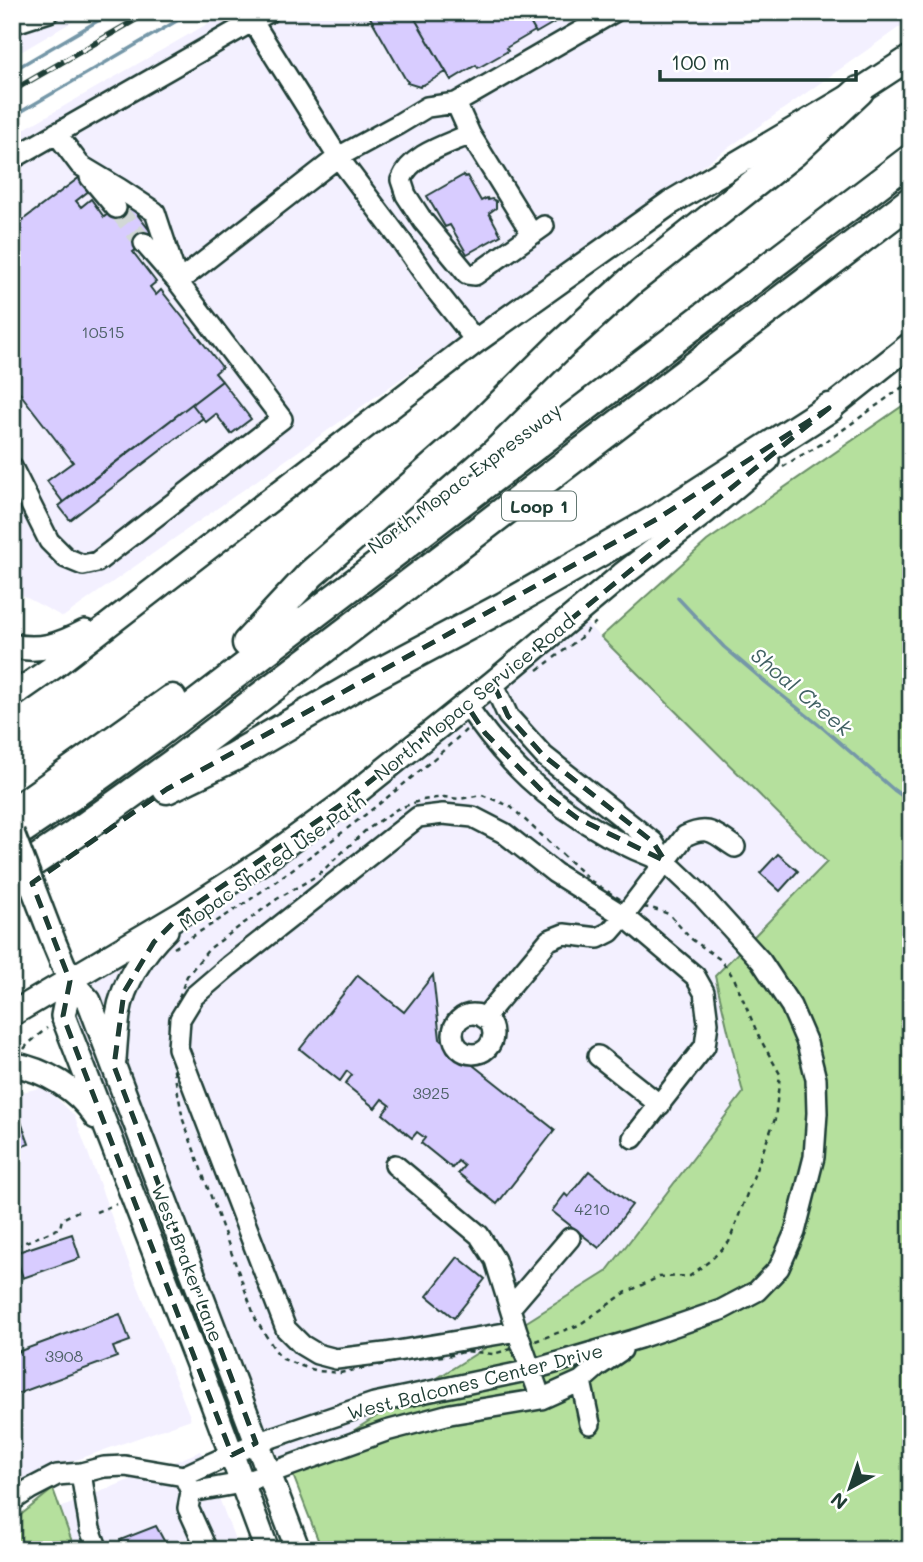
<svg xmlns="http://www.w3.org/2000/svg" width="923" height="1562" viewBox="0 0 923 1562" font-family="Mali,sans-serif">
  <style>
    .built { fill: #f3f0ff }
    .green { fill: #b5e09d; stroke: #6a8e68; stroke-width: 2 }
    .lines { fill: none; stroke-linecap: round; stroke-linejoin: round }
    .stream { stroke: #7497a8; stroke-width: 3.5 }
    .building { fill: #d8ccff; stroke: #1f3d34; stroke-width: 2 }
    .minor-tunnel { stroke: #d2d8d6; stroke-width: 19; stroke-dasharray: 19 10; stroke-linecap: butt }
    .minor-casing { stroke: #1f3d34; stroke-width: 24 }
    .major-casing { stroke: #1f3d34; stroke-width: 28 }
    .highway-casing { stroke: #1f3d34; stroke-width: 33 }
    .path { stroke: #1f3d34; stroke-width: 2.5; stroke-dasharray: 5 5; stroke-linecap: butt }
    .minor { stroke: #fff; stroke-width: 19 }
    .major { stroke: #fff; stroke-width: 23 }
    .highway { stroke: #fff; stroke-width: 28 }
    .rail-casing { stroke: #1f3d34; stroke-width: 6 }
    .rail { stroke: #fff; stroke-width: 3.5; stroke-dasharray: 10; stroke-linecap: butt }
    .major-bridge-casing { stroke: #1f3d34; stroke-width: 28; stroke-linecap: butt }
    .major-bridge { stroke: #fff; stroke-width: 23 }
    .marked { fill: none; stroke: #1f3d34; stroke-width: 5; stroke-dasharray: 14 9; stroke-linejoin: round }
    .labels { text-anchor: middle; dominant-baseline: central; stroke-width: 5; stroke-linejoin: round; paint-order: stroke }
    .number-label { font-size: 16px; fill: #4d6167 }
    .shield { fill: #fff; stroke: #627771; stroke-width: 2 }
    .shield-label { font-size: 18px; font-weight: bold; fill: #1f3d34 }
    .street-label { font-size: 19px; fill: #1f3d34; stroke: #fff }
    .water-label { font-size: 21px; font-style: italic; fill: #426264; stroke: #fff }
  </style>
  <rect width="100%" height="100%" fill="#fff"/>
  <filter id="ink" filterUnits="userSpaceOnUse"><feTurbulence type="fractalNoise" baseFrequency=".0143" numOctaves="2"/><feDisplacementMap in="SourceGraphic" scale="14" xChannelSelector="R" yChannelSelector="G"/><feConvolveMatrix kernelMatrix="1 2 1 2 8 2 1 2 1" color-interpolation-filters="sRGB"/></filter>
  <g filter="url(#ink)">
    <path class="built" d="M12,12H89L12,57Z
      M228,12H911V19L63,617L12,590V136Z
      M576,613L827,862L746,945L807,1043L540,1399L242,1483L63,1016L70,981L183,913Z
      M45,1087L74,1115L126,1256L191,1419L12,1483V1094Z
      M201,1451L239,1550H75L60,1508Z"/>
    <path class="green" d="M911,400V1550H322L291,1470L606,1272L743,1093L715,976L827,862L601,637L707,541Z
      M53,1489L75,1550H12V1522Z"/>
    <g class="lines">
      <path class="stream" d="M12,71L113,12
        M12,117L192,12
        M678,598L724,647L764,681L824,729L894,790L911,802"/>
    </g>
    <path class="building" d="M367,12H411L446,72L423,85H421L420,87L407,83L408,81L406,80Z
      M411,12H524L535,31L506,48L508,51L478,68L476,65L451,80Z
      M524,12H572L536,33Z
      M464,175L465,177L467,176L481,201L487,198L488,200L492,199L496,201V208L489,213L501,235L467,254L450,225L445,227L427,196Z
      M80,177L90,190L76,201L81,207L91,199L104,217L126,200L154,236L133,252L156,282L150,287L156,295L161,290L222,367L215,373L222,381L63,502L47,481L73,462L12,383V228Z
      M222,381L251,419L231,434L216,414L206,422L192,404Z
      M192,404L203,418L70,520L59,506Z
      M778,854L798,871L780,891L760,873Z
      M358,975L404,1012L433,975L440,1039L555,1130L497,1204L458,1173L464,1166L458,1161L452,1168L421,1143L425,1138L417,1132L412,1138L383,1114L390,1105L382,1099L375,1108L345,1084L352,1075L347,1071L340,1081L300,1049Z
      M20,1119L29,1144L12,1150V1122Z
      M589,1171L632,1205L599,1248L552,1211L565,1194L568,1197Z
      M72,1234L80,1258L23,1278L15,1253Z
      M458,1257L485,1279L454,1318L427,1296Z
      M120,1314L130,1341L113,1347L117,1357L14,1395L12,1390V1354Z
      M156,1526L169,1550H123L120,1540Z"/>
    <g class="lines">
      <path class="minor-tunnel" d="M116,208L144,243"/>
      <defs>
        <path id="minor" d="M253,22L338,157L402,242L434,288L476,341
          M12,24L49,12
          M456,103L470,134L532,234
          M470,134C446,145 411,154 401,180L406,195L423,221L467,274L475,275L544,226
          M12,159L269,12
          M90,177L116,208
          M144,243L178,282L338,157L397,125L427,107L456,103L614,12
          M12,467L49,541L66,558L83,565L97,562L282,419L178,282L155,212L120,189L80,165L56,133
          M466,704C504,761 547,802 606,835C627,846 642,854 665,861
          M453 1034a20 20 0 1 1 40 0a20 20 0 1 1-40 0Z
          M484,1018L549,940L564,934L598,938L610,932L624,916L685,836C709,824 715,834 735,847
          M598,1056L660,1105
          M395,1165L479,1235L495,1260L517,1331L541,1399
          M510,1308L570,1238
          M517,1331L385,1353L336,1359L317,1354L302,1345L286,1329L178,1048L180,1019L194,996L229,966L418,817L443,814L473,817L504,833L555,873L624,916L695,976L704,992L708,1023L705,1046L633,1138
          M581,1381L590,1424
          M81,1473L90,1529L98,1550
          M184,1476L256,1443L374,1403L531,1370L640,1338L721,1310L757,1291L779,1268L795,1232L814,1157L817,1113L816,1079L807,1043L791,1006L761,961L702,896L665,861L653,842L544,756L508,716L493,683
          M191,1492L242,1483L386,1431L450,1414L541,1399L581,1381L597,1367L622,1350
          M12,1501L30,1489L57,1475L81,1473L104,1467L125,1466L184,1476L191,1492L188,1508L207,1550"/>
        <path id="major" d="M818,418L911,344
          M12,646C41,652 60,645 85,632
          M12,696L55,666L476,341L670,203L859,91L911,57
          M55,945L70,981L89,1001L298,1550
          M70,981L63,1016L201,1372L267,1550
          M12,1014L183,913L265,860L342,804L493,683L622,575L706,511L767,460
          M114,1060C115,1045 116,1030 118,1015C123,983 143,952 166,930
          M12,1064C45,1070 78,1089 96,1117"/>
        <path id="highway" d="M247,643L311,574L473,432L560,346L630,282L794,152L859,91
          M167,789L233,757L362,682L505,606L657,519L829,408
          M23,805L172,699
          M12,836L70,797L153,737L911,159
          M12,876L75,834L174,763L911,201"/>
      </defs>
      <use href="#minor" class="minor-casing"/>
      <use href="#major" class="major-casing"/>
      <use href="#highway" class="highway-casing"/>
      <path class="path" d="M783,467L798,457L815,448L837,434L911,381
        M538,670L579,639L597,621
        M482,795L510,806L591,881L631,906L651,908L669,914L690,938L721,960L734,978L759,1037L780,1074L775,1119L729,1242L712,1259L690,1276L659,1277L625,1293L579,1325L519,1347L493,1354L466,1351L453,1355L405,1360L340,1373L318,1371L298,1365L283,1359L275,1350L256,1320L183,1120L170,1049L169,1024L187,976L209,949L277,899L318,875L365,831L397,809L422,800L444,797L459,799Z
        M174,948C201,930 229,915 255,896C328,844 400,791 466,730
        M24,1049L28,1044L47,1028
        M96,1212L116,1204
        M16,1246L60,1228L62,1219L78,1211"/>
      <use href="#minor" class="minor"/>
      <use href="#major" class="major"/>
      <use href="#highway" class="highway"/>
      <defs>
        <path id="rail" d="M12,91L149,12"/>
      </defs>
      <use href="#rail" class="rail-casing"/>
      <use href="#rail" class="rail"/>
      <defs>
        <path id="major-bridge" d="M12,833L55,945"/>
      </defs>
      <use href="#major-bridge" class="major-bridge-casing"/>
      <use href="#major-bridge" class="major-bridge"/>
    </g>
  </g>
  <path class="marked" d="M829,408L493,683L508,716L544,756L653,842L665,861L577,818L543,792L485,733L466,704L342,804L183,913L154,942L124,992L114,1066L256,1443L232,1455L63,1016L70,981L32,883L167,789L657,519Z"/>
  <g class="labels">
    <g class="number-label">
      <text x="103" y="331">10515</text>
      <text x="431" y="1092">3925</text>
      <text x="592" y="1208">4210</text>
      <text x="64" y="1355">3908</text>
    </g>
    <rect class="shield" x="502" y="491.5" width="74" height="29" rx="5"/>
    <g class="shield-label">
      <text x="539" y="506">Loop 1</text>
    </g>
    <g class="street-label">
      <text transform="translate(464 478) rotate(-37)">North Mopac Expressway</text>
      <text transform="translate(474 697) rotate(-39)">North Mopac Service Road</text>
      <text transform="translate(272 862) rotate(-35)">Mopac Shared Use Path</text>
      <text transform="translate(188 1263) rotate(69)">West Braker Lane</text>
      <text transform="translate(475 1381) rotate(-14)">West Balcones Center Drive</text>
    </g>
    <g class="water-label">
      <text transform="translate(802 691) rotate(40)">Shoal Creek</text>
    </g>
  </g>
  <rect width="923" height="1562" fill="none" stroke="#fff" stroke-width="42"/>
  <rect x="21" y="21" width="881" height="1520" fill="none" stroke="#1f3d34" stroke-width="2.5" filter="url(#ink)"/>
  <g transform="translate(850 1488) rotate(220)" stroke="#ffffff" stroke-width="5" paint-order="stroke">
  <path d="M0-5L12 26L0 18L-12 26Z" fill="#1f3d34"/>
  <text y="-10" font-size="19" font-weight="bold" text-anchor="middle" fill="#1f3d34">N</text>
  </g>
  <path d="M660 70v10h196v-10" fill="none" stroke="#1f3d34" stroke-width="3.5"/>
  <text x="671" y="70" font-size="21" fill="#1f3d34" stroke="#ffffff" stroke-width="5" paint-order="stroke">100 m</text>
</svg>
